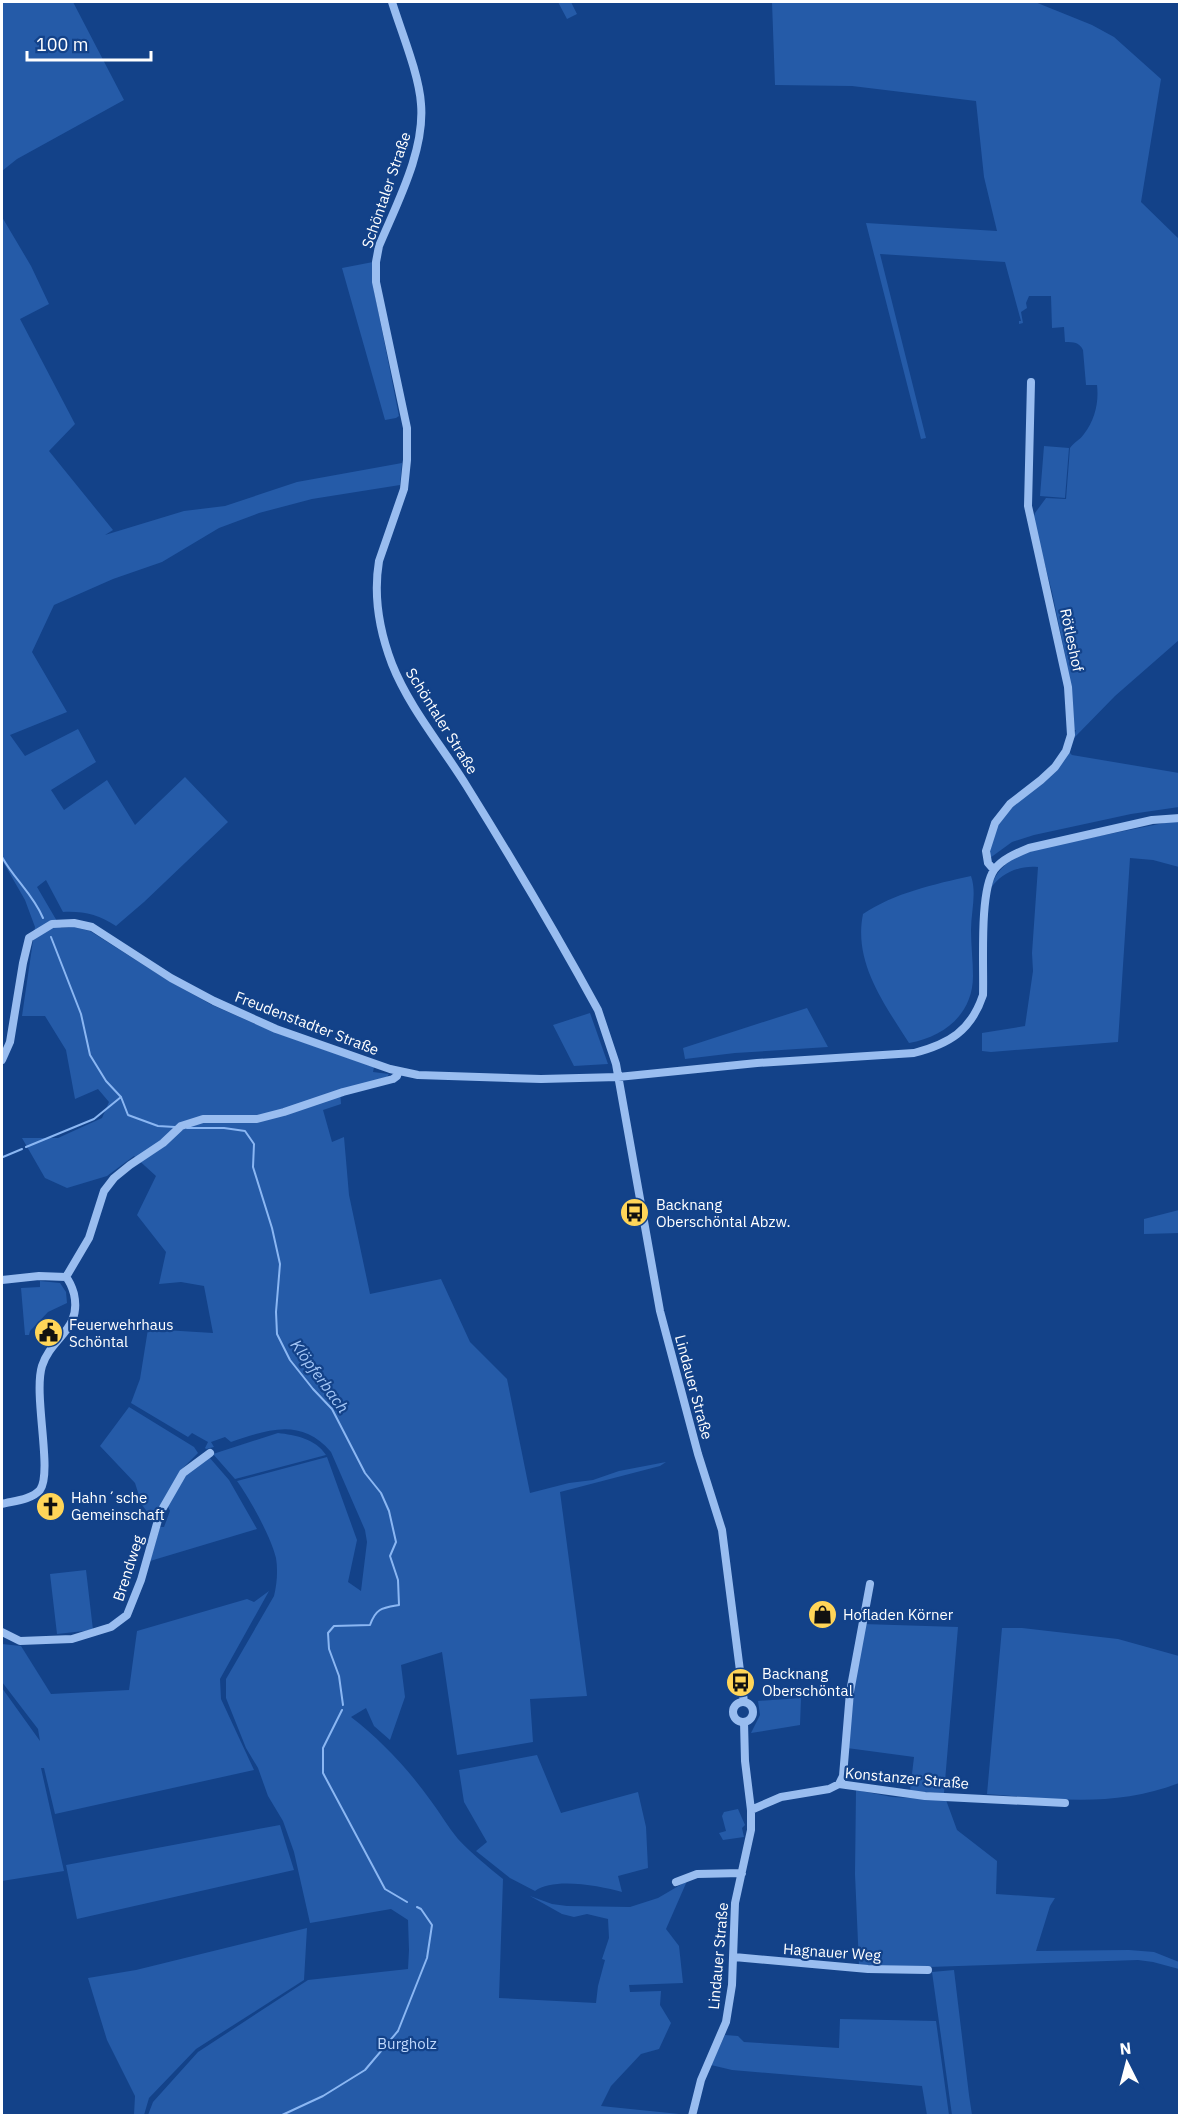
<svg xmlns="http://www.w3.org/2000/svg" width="1181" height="2117" viewBox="0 0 1181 2117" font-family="'IBM Plex Sans',sans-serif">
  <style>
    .green { fill: #255ba8 }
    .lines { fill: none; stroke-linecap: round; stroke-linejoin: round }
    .stream { stroke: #8bb7f3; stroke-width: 2 }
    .minor { stroke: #99bdf0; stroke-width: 8 }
    .labels { text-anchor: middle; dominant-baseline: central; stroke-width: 4.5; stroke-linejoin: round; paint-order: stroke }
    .street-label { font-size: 15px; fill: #fff; stroke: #134289 }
    .poi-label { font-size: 15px; fill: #fff; stroke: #134289; text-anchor: start }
    .park-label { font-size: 15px; fill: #bfd8fc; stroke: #134289 }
    .water-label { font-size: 16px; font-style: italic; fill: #a4c7f7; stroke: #134289 }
  </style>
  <rect width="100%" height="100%" fill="#134289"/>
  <path class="green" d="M2,2H73L124,100L17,159L2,171Z
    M558,2H571L577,14L567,19Z
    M772,2H1035L1092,25L1114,37L1161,79L1141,202L1179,239V640L1115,696L1073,739L1076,730H1074L1066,659L1052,592L1033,519L1035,513L1046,498L1066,499L1070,448C1074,442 1080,440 1084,434C1095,420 1099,402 1097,385H1086L1083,350C1079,342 1074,342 1065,342L1064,327L1052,328L1051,296H1029L1026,303L1027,308L1021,312L1023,323L1019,324V321H1021L1005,262L880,254L926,438L921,439L866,223L997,231L984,177L976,101L852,86L775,85Z
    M2,217L31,266L49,304L20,319L75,424L49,451L113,530L105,535L184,511L225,506L297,482L402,463L400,485L312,499L259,513L219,528L162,562L113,579L54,605L32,652L67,712L10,735L25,756L78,729L96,762L51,790L64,810L107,780L135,825L185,777L228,822L144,902L116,926C99,915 84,911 63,912L46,880L37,887L61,928L74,927L90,931L169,981L212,1005L274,1032L374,1067L373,1072L389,1074L387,1077L340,1090L341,1104L323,1110L332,1142L344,1137L349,1195L370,1294L441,1279L470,1342L507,1379L530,1493L569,1483L593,1480L619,1471L666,1462L660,1466L560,1492L587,1696L530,1699L533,1742L457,1755L442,1652L401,1665L405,1697L390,1740L374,1726L366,1708L351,1717C381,1740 409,1770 431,1801C440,1813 448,1827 458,1839C472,1854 487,1866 503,1879L499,1998L596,2003L598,1986L605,1960L602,1959L609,1938L608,1919L587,1914L574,1917L562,1914L530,1896L552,1904L567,1906L630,1907L658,1898L687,1881L666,1929L679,1946L683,1983L629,1985L630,1992L661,1991L660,2005L671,2023L659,2049L641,2054L611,2086L601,2106L689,2115H148L153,2102L198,2052L308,1980L408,1969L409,1950L408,1920L391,1909L310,1923L294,1852L283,1821L268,1796L258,1768L246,1748L226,1698V1679L274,1596C277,1584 278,1570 276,1558C271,1537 250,1499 237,1481L327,1457L357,1540L348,1582L361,1591L367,1542L365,1530L331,1452C301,1417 267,1430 231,1442L225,1437L211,1442L214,1447L206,1449L205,1448L208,1442L192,1433L188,1437L131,1403L140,1379L148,1329L213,1333L204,1286L181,1282L159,1284L166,1252L137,1215L156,1176L134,1156L107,1176L67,1188L45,1178L22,1138H58L102,1118L109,1102L98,1089L75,1099L66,1050L45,1016H22L35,927L25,900L2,860Z
    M373,262V285L399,416L396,418L385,420L342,268Z
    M1044,446L1069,448L1065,498L1040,496Z
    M1069,752L1072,755L1179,773V807L1131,814L1034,835L1012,842L990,858L988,852L997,822Z
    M1179,820V867L1153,860L1130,858L1118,1042L991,1052L982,1051V1033L1025,1026L1033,971L1032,953L1038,867C1020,865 1001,873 991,888C998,862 1020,854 1044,847Z
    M971,876C977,893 971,912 971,930C971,946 973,961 973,976C973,1014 944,1037 909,1043C885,1005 853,963 863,914C894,893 935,884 971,876Z
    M807,1008L828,1047L735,1053L685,1059L683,1048Z
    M590,1013L608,1064L574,1066L553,1025Z
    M1179,1210V1233L1144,1234V1219Z
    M40,1281L60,1283L66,1292L67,1303L48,1312L30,1331L29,1335H25L21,1288L40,1287Z
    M129,1407L194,1447L198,1453L181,1470L155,1522L142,1505L135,1483L100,1446Z
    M278,1433C295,1435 316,1439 326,1455L235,1479L213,1454Z
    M209,1457L229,1480L257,1529L150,1561L160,1527H164L170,1511L167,1504L185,1474Z
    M86,1570L93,1630L57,1634L50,1574Z
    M269,1591L220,1679L221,1699L254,1770L55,1814L44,1768H41L64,1871L2,1881V1688L40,1741L38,1729L2,1682V1644L21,1646L51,1694L129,1690L137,1631L247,1599L254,1602Z
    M863,1624L958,1627L944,1793L910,1791L914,1757L847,1748Z
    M1002,1628H1022L1118,1639L1179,1656V1783C1114,1808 1055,1799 987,1794Z
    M801,1698L800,1725L751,1733L760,1715L758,1701Z
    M537,1755L561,1813L638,1792L646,1827L648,1868L618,1876L622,1892C600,1886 554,1877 535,1891L510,1878L476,1851L487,1842L464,1802L459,1770Z
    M856,1790L892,1797L946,1800L957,1830L997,1861L996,1894L1055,1898L1050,1906L1036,1951L1129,1950L1154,1952L1179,1962V1969L1153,1962L1138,1960L929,1967L859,1965L855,1874Z
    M738,1809L745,1825L742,1828L744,1837L723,1840L719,1833L726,1831L722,1816L724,1812Z
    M280,1825L294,1870L77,1919L66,1865Z
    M307,1928L304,1980L196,2049L149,2098L144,2115H134L135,2096L107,2040L88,1978L136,1970Z
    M954,1970L969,2095L972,2115H952L932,1972Z
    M840,2019L936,2021L949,2115H927L922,2086L732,2070L711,2065L725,2035L738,2036L744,2042L839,2048Z"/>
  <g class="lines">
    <path class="stream" d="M2,857C14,879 33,894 43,918
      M51,937L81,1014L90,1055L106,1081L121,1097L128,1115L158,1126L175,1127
      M187,1128H224L245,1131L254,1144L253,1167L272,1228L280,1264L276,1312L277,1334L290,1360L313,1389L332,1409L365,1473L381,1493L389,1511L396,1542L390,1556L398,1580L399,1605C382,1608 376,1608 370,1625L334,1626L328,1633L329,1649L339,1676L343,1705
      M26,1147L94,1119L121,1097
      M3,1157L22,1149
      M342,1710L323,1748V1773L385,1889L407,1902
      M280,2116L323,2096L365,2070L398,2031L427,1958L432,1925L421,1909L417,1907"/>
    <path class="minor" d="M392,2C401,31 419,74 421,104C425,151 397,203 379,246L376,262V282L407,428V460L404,489L379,561C373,597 379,630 392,664C409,707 441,745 466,785C512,859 556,933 598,1010L616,1064L660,1311L698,1454L722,1530L744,1702
      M994,870L988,863L986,851L995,823L1010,804L1041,780L1055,767L1066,751L1071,735L1068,687L1028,506L1031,382
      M2,1060L10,1042L23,963L29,938L52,924L74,923L92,927L171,978L214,1001L276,1029L390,1069L418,1075L541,1079L618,1077L757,1063L914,1053C949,1044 971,1031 983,995C984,967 979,892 994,870C1002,859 1017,853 1029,848L1152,820L1180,818
      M66,1277L89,1238L104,1191L114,1178L130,1165L163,1143L181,1126L203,1119H257L284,1112L343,1092L393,1079L397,1076L398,1072
      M2,1280L39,1276L66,1277
      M2,1504C13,1501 31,1500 40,1490C53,1472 33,1395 42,1366C51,1337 82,1330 74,1294C72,1287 71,1283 66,1277
      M2,1632L20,1641L72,1639L111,1627L127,1615L141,1580L160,1513L183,1473L210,1453
      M733 1712a10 10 0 1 1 20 0a10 10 0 1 1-20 0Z
      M839,1784L843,1776L850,1692L870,1584
      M751,1810L781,1797L829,1789L839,1784L925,1796L1065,1803
      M676,1882L697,1874L742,1873
      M734,1957L868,1969L928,1970
      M692,2116L701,2080L726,2022L732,1985L735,1903L751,1830V1810L745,1761L744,1722"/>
  </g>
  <defs>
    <symbol id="bus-disc" viewBox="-11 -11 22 22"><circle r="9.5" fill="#ffd558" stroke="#134289"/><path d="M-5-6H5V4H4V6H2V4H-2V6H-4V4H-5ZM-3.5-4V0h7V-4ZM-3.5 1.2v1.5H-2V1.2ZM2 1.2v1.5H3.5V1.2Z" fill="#111"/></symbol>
    <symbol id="civic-disc" viewBox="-11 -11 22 22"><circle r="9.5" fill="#ffd558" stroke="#134289"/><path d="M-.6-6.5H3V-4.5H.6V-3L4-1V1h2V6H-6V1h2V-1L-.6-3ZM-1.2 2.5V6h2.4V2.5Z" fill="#111"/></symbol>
    <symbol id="church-disc" viewBox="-11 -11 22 22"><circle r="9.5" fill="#ffd558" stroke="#134289"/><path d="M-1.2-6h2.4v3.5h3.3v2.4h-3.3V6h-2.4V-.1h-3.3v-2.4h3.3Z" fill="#111"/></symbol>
    <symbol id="shop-disc" viewBox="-11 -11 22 22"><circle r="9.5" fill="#ffd558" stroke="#134289"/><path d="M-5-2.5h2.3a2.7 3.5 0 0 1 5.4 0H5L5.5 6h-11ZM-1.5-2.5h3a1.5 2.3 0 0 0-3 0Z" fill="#111"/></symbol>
  </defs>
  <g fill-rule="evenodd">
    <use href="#bus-disc" x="618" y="1196" width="33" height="33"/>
    <use href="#civic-disc" x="32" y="1316" width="33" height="33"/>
    <use href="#church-disc" x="34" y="1490" width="33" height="33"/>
    <use href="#shop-disc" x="806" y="1598" width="33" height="33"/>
    <use href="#bus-disc" x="724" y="1666" width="33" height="33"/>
  </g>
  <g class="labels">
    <g class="street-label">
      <text transform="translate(386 190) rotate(-71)">Schöntaler Straße</text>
      <text transform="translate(1072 640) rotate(78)">Rötleshof</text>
      <text transform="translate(442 721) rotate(58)">Schöntaler Straße</text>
      <text transform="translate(307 1023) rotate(21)">Freudenstadter Straße</text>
      <text transform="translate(694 1387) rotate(75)">Lindauer Straße</text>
      <text transform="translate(128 1568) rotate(-72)">Brendweg</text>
      <text transform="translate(907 1778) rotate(5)">Konstanzer Straße</text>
      <text transform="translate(832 1952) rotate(4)">Hagnauer Weg</text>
      <text transform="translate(718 1956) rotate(-85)">Lindauer Straße</text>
    </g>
    <g class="poi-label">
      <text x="656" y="1204">Backnang<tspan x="656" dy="17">Oberschöntal Abzw.</tspan></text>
      <text x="69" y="1324">Feuerwehrhaus<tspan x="69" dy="17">Schöntal</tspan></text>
      <text x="71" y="1497">Hahn´sche<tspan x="71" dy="17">Gemeinschaft</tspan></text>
      <text x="843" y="1614">Hofladen Körner</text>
      <text x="762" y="1673">Backnang<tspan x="762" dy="17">Oberschöntal</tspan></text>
    </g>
    <g class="park-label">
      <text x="407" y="2043">Burgholz</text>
    </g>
    <g class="water-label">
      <text transform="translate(320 1376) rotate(54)">Klöpferbach</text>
    </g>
  </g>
  <rect width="1181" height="2117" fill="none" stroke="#ffffff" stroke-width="6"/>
  <g transform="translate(1127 2063) rotate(354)" stroke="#134289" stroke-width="4.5" paint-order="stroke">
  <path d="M0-4.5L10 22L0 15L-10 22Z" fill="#ffffff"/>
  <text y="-9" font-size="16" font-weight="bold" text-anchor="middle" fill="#ffffff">N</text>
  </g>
  <path d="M27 51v9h124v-9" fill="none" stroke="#ffffff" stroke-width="3"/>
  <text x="36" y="51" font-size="18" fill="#ffffff" stroke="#134289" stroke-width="4.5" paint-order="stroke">100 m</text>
</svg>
